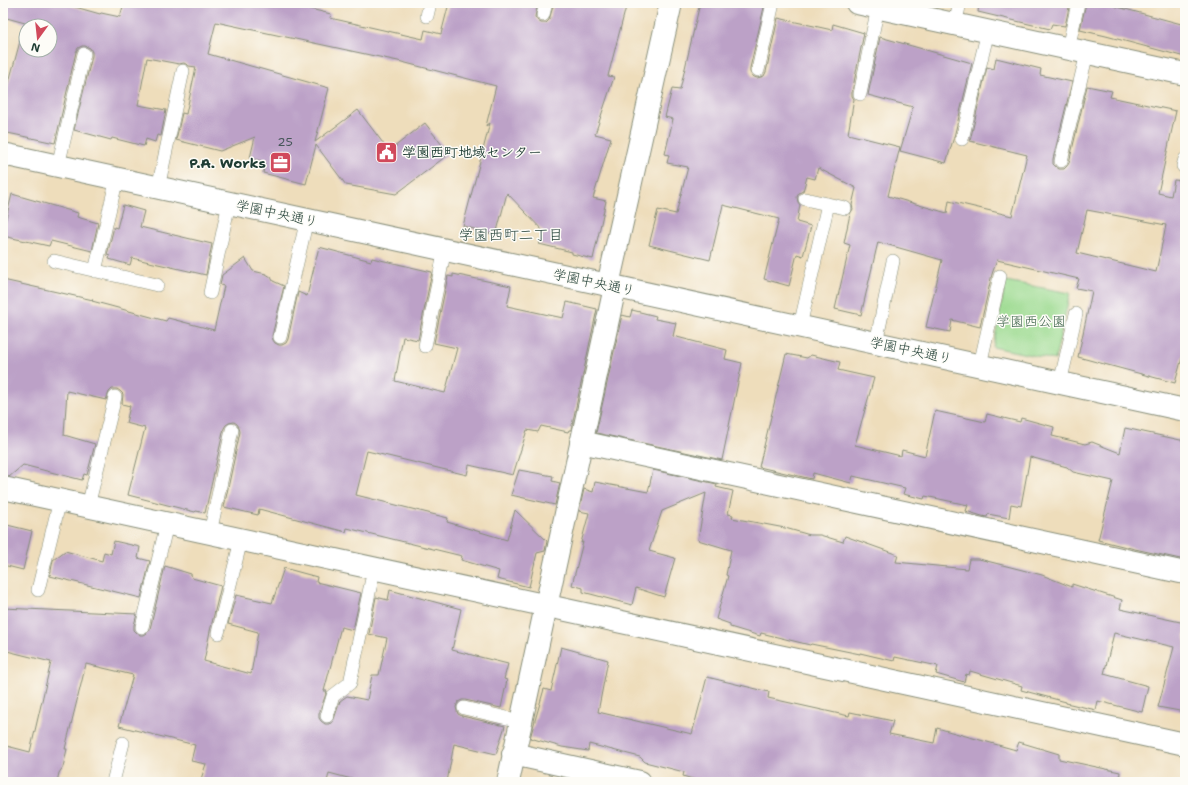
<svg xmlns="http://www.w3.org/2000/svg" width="1188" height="785" viewBox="0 0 1188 785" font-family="'Shantell Sans','Klee One',sans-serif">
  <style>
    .green { fill: #9bda8f; stroke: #5d8c62 }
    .building { fill: #bca1c7; fill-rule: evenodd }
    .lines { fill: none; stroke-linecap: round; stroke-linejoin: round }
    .service-casing { stroke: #868d78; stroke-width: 14 }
    .minor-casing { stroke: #868d78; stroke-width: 24 }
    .tertiary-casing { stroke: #868d78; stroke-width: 24 }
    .service { stroke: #fff; stroke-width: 13 }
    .minor { stroke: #fff; stroke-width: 22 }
    .tertiary { stroke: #fff; stroke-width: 22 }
    .labels { text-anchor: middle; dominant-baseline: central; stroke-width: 3; stroke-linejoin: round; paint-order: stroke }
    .number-label { font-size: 12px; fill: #465659 }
    .poi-label { font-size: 14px; font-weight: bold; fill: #1f3d34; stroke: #fdfcf7; text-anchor: start }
    .street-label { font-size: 14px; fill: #1f3d34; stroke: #fdfcf7 }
    .park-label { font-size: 14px; fill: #3e644b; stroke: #fdfcf7 }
    .neighbourhood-label { font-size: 15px; fill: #1f3d34; stroke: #fdfcf7 }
  </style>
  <rect width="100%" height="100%" fill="#fdfcf7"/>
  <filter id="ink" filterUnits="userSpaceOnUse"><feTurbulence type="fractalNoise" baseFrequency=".025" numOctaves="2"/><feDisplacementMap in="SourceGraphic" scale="8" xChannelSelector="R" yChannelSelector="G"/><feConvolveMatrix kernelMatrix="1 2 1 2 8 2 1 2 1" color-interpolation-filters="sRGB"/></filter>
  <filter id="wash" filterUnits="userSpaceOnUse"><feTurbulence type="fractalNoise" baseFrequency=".012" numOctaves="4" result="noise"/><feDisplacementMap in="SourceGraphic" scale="16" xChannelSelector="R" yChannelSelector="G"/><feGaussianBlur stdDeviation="0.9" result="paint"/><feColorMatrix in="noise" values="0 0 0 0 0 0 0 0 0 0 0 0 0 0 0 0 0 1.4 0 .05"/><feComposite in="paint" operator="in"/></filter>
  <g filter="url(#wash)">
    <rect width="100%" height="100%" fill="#edb"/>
    <path class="green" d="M1006,281L1070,293L1055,360L993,347Z"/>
    <g id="blocks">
      <path class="building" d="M3,3H61L100,14L101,13L120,17L124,3H285L331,14L330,18L423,39L425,30L441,34L449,3H538L535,17L538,21L541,23H546L549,20L554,3H627L608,76L614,77L595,134L611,138L593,198L606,201L593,259L572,254V252L539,244L544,232L507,193L496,235L463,226L490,123L486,126L496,86L398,61L216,22L208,54L329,88L315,142L358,110L389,151L425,123L449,154L396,194L346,185L316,145L306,184L263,173L265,162L250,158L255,137L220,151L176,140L182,113L186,114L196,67L189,66L184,63L179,64L147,58L138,105L166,110L161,136L157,135L155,142L146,139L144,146L112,138L111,140L74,130L92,56V52L90,48L85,46H82L78,48L76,52L55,143L3,132V104L25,23L3,17ZM26,26H50V50H26Z
        M700,3H765L750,68V72L752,76L757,78L761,77L764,76L766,72L778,18L832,30L833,24L864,33L852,92V96L854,99L848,134L900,147L888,196L947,213L949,201L1012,216L1027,155L970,141L987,67L994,69L996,58L1041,69L1040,75L1072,82L1053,159V164L1055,166L1059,169H1064L1067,166L1069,163L1087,86L1112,91L1110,97L1176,111L1158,193L1171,196L1174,180L1185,181V347L1175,383L1078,357L1092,291L1076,288L1079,279L997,260L992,274L980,327L952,320L950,332L926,327L942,260L878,242L861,315L835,309L850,245L844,243L850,214L853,209L852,205L856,188L818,168L815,179L807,177L803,191L799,193L797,197L798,202L800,205L797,222L811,226L803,256L797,254L789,286L764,279L779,219L723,205L710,260L649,245L658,210L676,214L688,167L667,163L669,155L665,154L673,119L665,117L672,89L680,90ZM1087,210L1166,225L1156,272L1077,253Z
        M979,3H1070L1065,26L1052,24L1050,29L978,12Z
        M1086,3H1115L1114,6L1185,25V57L1106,36L1080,30Z
        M880,37L972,63L954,137L946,163L900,151L913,107L868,95Z
        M12,194L78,213L77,217L98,223L92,251L51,241L49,246L3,236V231Z
        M123,205L144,211L140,227L212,244L206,275L132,258L130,265L109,259L110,256L107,255L114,227L117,228Z
        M319,247L371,261L372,258L432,272L418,340L403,337L395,381L445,393L457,348L434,343L448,276L453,277V274L511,286L507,306L563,318L567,302L597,309L571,430H569L568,432L541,426L538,432L527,430L513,475L469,465L467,475L367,451L356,495L448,518L447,522L507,540L515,510L547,541L545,551L537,553L529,587L497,579L499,571L461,560L462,556L347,528L346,532L259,509L258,515L224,507L240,432L239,427L237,424L234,422L229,423L226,425L224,428L205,513L196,511L195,512L128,495L145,428L126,423L130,406L122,404L123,394L120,391L117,389H112L109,392L106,400L67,391L64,435L95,444L87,475L84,474L82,480L23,465L9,477L3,476V280L93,300L92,301L166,321L168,318L214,330L224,286L220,285L222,275L245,258L253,271L266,274L271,277L273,281L284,286L272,336L273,340L275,343L279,345H282L286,343L288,339L298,292L307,296Z
        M632,310L656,316L655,319L676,323L673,336L727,350L725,359L742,363L722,460L596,433L622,315L630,317Z
        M786,354L807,358L811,355L840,362L838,370L874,378L855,445L901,456L902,450L925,456L935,411L985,422L987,414L1020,422L1021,418L1054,427L1052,436L1085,444L1092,442L1120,453L1125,428L1185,441V560L1135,549L1098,540L1113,481L1073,472L1067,467L1030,457L1021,506L1011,504L1009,518L988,514L987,517L982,516L966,511L968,505L925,496L924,499L903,494L905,488L853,476L851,483L813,473L812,479L759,467Z
        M519,470L553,476L552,481L560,483L555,505L511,495Z
        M653,470L717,484L716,487L733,491L728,514L733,515L732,518L785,528L810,535H820L843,542L845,536L898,555L896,562L967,569L969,559H979L1042,575L1072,587V584L1122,600L1120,609L1185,623V712L1158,707L1174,647L1114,633L1104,674L1148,686L1142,712L1098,701L1096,710L1066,703V702L1021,690L1022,686L970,671L969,675L966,674L964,682L936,674L938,666L895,657L894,661L860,653V654L811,644L810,645L761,633L760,636L730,627V624L716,619L728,576L726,575L731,550L698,540L706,493L662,511L649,551L675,558L664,597L636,588L632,605L583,592V588L572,585L583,542L581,543L589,513L579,511L584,489L593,492L595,482L648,492Z
        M3,524L32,531L23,570L3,565Z
        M114,541L140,547L138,558L150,561L141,598L50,576L53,560L65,551L102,561L104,552L111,554Z
        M165,566L191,574L192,578L221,586L210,631L204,661L251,674L258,632L228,624L236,595L272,603L284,568L317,577L316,582L361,593L353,630L341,627L324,691H327L319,714V718L321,721L325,724H329L333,722L340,701L347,696L367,700L372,675H379L387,638L369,634L376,597L388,600L390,590L461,609L452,650L508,664L504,679L507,680L501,708L465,700H462L458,702L456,707L457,711L458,714L462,716L505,726L496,754L454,744L447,782H363L329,773L327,782H200L206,764L191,761L195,745L119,726L133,675L86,664L65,749H67L63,767L59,773L57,782H3V745L30,752L51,662L3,650V608L137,614L134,625V630L137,633L140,635H144L147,633L150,629Z
        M561,647L608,660L598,712L692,734L707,677L769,692L768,698L849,716L850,712L893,721L889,734L934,743L937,728L1016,750L1019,742L1059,754V759L1120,772L1119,782H702L683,776L684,772L645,762L640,757L589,744L588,751L562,747L530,738L544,689L551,691Z"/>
    </g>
  </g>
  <g filter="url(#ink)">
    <use href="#blocks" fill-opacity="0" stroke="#868d78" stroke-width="1"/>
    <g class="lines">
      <defs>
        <path id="service" d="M543,15L546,3
          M427,16L430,3
          M955,24L960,3
          M1068,49L1078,3
          M758,70L773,3
          M860,94L878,7
          M962,139L988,31
          M1061,161L1087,53
          M58,166L84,54
          M1183,166L1185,159
          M158,188L183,71
          M805,199L845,208
          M54,261L157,285
          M95,271L117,178
          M210,293L229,203
          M800,326L828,204
          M280,337L307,219
          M876,343L893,261
          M425,346L445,249
          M980,365L1000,276
          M1060,383L1076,314
          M88,506L115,397
          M210,533L232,430
          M38,590L60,500
          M142,627L167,524
          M218,633L241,540
          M464,708L520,721
          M327,716L333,696L350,683L374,569
          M113,782L123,743"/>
        <path id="minor" d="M857,3L1185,74
          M581,442L1185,573
          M3,488L1185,744
          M513,754L640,782
          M508,782L615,287"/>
        <path id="tertiary" d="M3,154L1185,410
          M608,285L671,3"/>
      </defs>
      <use href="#service" class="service-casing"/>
      <use href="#minor" class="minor-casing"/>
      <use href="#tertiary" class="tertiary-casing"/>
      <use href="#service" class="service"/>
      <use href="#minor" class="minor"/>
      <use href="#tertiary" class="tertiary"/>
    </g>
  </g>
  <defs>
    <symbol id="civic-square" viewBox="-11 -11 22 22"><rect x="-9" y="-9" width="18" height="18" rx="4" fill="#d1495b" stroke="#fdfcf7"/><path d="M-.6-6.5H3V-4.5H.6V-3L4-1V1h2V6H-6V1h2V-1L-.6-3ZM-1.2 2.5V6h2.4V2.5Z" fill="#fff"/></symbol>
    <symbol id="office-square" viewBox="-11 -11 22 22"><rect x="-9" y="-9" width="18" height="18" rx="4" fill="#d1495b" stroke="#fdfcf7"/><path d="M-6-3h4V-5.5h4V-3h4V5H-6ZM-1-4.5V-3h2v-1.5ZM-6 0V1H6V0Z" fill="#fff"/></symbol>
  </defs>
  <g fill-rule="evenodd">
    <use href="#civic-square" x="374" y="140" width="25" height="25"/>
    <use href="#office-square" x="268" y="150" width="25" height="25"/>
  </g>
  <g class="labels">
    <g class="number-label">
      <text x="285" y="142">25</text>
    </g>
    <g class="poi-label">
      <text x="402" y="152">学園西町地域センター</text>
      <text x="266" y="163" text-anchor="end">P.A. Works</text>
    </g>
    <g class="street-label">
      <text transform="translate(277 213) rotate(12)">学園中央通り</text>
      <text transform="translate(594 282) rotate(12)">学園中央通り</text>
      <text transform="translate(911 350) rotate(12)">学園中央通り</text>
    </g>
    <g class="park-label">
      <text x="1031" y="321">学園西公園</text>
    </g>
    <g class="neighbourhood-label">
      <text x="511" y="235">学園西町二丁目</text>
    </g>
  </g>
  <rect width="1188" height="785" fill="none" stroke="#fdfcf7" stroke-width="16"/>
  <g transform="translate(38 38) rotate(195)"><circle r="19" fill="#fdfcf7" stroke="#a4b0a9"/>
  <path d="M0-3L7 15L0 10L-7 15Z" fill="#d1495b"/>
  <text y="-6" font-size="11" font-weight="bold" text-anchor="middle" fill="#1f3d34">N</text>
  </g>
</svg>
